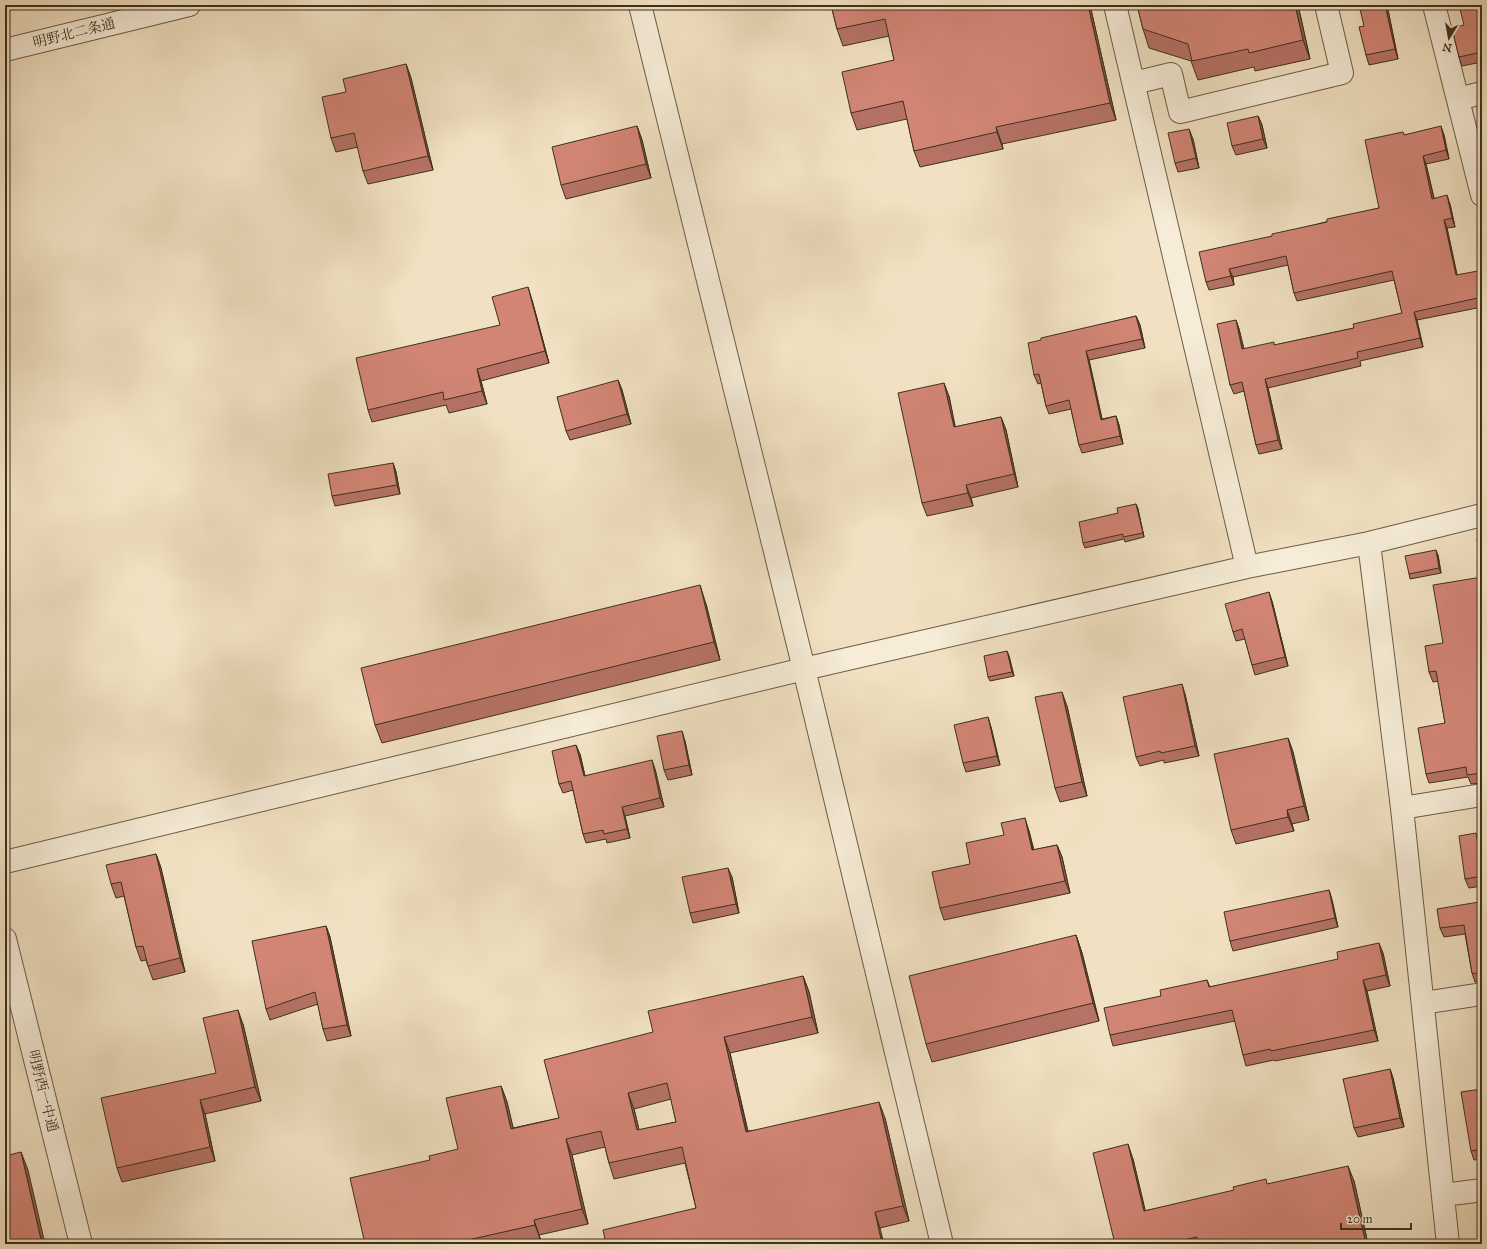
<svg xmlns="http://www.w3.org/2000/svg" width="1487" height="1249" viewBox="0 0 1487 1249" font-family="'IM FELL Great Primer','Noto Serif JP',serif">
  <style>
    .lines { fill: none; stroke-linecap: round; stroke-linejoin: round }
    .minor-casing { stroke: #6b5c46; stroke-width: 24 }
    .minor { stroke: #f6ecd7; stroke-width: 22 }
    .wall { fill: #b57265; stroke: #3e301c; fill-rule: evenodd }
    .shaded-wall { fill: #935d52; stroke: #3e301c }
    .building { fill: #d28575; stroke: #3e301c; fill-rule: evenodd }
    .labels { text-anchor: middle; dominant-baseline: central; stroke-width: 3; stroke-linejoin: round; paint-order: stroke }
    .street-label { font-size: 14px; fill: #3e301c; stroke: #f6ecd7 }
  </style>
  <rect width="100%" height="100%" fill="#f1e1c2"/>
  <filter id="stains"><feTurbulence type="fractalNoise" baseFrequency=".005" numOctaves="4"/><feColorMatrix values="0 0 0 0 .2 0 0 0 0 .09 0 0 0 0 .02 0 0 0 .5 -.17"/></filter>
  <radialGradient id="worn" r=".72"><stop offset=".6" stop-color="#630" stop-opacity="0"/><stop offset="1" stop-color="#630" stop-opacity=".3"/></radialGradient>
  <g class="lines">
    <defs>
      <path id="minor" d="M640,5L804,669L942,1244
        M1115,5L1247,567
        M1434,5L1482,195
        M5,50L189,5
        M1134,83L1171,74L1180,112L1342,73L1326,5
        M1458,99L1482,93
        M1369,543L1402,808L1448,1244
        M1402,808L1482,795
        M5,862L804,669L1247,567L1369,543L1482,515
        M5,939L81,1244
        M1423,1003L1482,994
        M1444,1195L1482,1190"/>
    </defs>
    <use href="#minor" class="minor-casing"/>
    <use href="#minor" class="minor"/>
  </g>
  <path class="wall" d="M566,5H585L567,9Z
    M831,5H1090L1116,120L1002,144L1003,149L920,167L914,151L907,119L857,130L851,113L894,60L889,36L843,46L837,29Z
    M1137,5H1298L1310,59L1255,71L1254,67L1198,80L1191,61L1149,48L1143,29Z
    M1387,5L1398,59L1369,65L1366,55L1364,26Z
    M1482,5V62L1462,66L1459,57L1464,25Z
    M406,64L411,78L433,170L368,184L363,171L358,147L336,152L331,138L346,92Z
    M1258,116L1262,125L1267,148L1236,155L1232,146Z
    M637,126L642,140L651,178L566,199L561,185Z
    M1404,135H1444L1449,159L1426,164L1434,198L1450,204L1455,227L1447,228L1457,275L1481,279L1482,282V307L1417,320L1423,347L1360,361L1361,366L1268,388L1282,449L1259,454L1256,445L1244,391L1234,394L1230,385L1236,320L1239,329L1244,349L1275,345L1354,328L1402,313L1394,280L1297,301L1294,293L1288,265L1233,277L1234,285L1209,290L1206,282L1272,236L1379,208Z
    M1193,139L1199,168L1178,172L1175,163Z
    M532,300L549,363L481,381L487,404L449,413L446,405L372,422L368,410L500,325Z
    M1136,316L1140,325L1145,348L1089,360L1102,419L1116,416L1119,425L1123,444L1082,453L1079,445L1071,409L1049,414L1046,406L1041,383L1038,384L1034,375L1041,340Z
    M618,380L622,390L631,424L570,440L566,431Z
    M949,396L955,427L1001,417L1006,430L1018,487L971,498L973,506L927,516L922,503Z
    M393,463L396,472L400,494L335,506L332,496Z
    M1136,504L1138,509L1144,537L1125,542L1124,539L1085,548L1083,543L1118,513Z
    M1438,555L1441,573L1410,579L1409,574Z
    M1482,577V783L1471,784L1468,777L1429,783L1426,774L1445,723L1438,681L1433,682L1429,672L1443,643Z
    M1272,601L1288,666L1255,675L1252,665L1245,639L1236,641L1233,632Z
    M706,604L720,660L382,743L375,725Z
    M1007,651L1009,656L1014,676L990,681L988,677Z
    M1185,694L1199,756L1164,763V760L1140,766L1136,757Z
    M1067,706L1087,796L1060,802L1055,788Z
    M991,727L1000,765L966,772L963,763Z
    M1288,738L1293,752L1309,820L1292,824L1294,831L1236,844L1231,830Z
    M685,741L692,775L668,780L664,770Z
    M580,754L585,776L655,769L664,807L625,816L630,838L607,843L606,839L586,843L583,834L573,790L563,793L559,784Z
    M1029,831L1034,850L1057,845L1062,857L1070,893L944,920L940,908L970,864Z
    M1478,840H1482V886L1469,888L1465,879Z
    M156,854L161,868L185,972L153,980L148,966L146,960L141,961L136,947L124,896L116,898L111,884Z
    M732,877L739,913L693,923L690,913Z
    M1329,890L1332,900L1338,927L1233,951L1230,941Z
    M1482,911V982H1475L1472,973L1465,934L1444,937L1440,928Z
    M326,926L330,937L351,1036L327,1041L323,1029L318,1004L270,1020L266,1009Z
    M1076,935L1082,953L1099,1021L932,1062L926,1044Z
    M1383,953L1390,986L1367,991L1378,1041L1275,1061L1274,1060L1246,1066L1243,1055L1235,1021L1113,1046L1110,1035L1161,996L1207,980L1210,987Z
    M803,976L809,992L818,1033L730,1053L748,1131L885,1118L909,1221L880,1228L696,1208L685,1163L614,1179L609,1163L605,1147L572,1155L588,1224L539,1235L541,1241L526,1244H365L458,1149L501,1086L507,1102L513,1128L559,1118L653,1032ZM671,1099L676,1122L639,1130L634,1109Z
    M243,1024L261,1101L205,1114L215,1161L122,1182L117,1168L216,1073Z
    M1390,1069L1393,1078L1404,1127L1358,1137L1354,1128Z
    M1482,1089V1159L1474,1160L1471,1151Z
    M1133,1159L1145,1211L1268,1184L1354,1181L1368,1244H1115Z"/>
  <path class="shaded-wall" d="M1088,5H1090L1116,120L1110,103Z
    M1295,5H1298L1310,59L1303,40Z
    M1385,5H1387L1398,59L1395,49Z
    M406,64L411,78L433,170L428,156Z
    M1258,116L1262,125L1267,148L1263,139Z
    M637,126L642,140L651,178L646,164Z
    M1441,126L1444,135L1449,159L1446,150Z
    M996,127L1002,144L1003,149L997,132Z
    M1189,129L1193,139L1199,168L1196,158Z
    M1423,156L1426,164L1436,207L1432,199Z
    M1447,195L1450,204L1455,227L1452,218Z
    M1444,220L1447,228L1459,284L1456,275Z
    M1229,269L1233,277L1234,285L1231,276Z
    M1478,271L1482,282V288Z
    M528,287L532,300L549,363L545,351Z
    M1414,312L1417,320L1423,347L1420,338Z
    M1136,316L1140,325L1145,348L1142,339Z
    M1236,320L1239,329L1246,358L1242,349Z
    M1086,351L1089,360L1104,428L1101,420Z
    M477,369L481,381L487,404L482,391Z
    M1265,379L1268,388L1282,449L1278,440Z
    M618,380L622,390L631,424L627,414Z
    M944,383L949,396L958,440L954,427Z
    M1116,416L1119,425L1123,444L1120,436Z
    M1001,417L1006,430L1018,487L1014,474Z
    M393,463L396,472L400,494L397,485Z
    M966,485L971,498L973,506L968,493Z
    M1136,504L1138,509L1144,537L1143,533Z
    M1436,550L1438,555L1441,573L1439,568Z
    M700,585L706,604L720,660L714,642Z
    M1269,592L1272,601L1288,666L1285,657Z
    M1007,651L1009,656L1014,676L1012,672Z
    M1182,684L1185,694L1199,756L1195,746Z
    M1062,692L1067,706L1087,796L1082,782Z
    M988,717L991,727L1000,765L997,756Z
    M682,731L685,741L692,775L689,765Z
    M1288,738L1293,752L1309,820L1304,806Z
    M576,745L580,754L587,785L584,776Z
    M652,760L655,769L664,807L660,798Z
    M622,807L625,816L630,838L627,829Z
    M1287,810L1292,824L1294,831L1288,817Z
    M1025,818L1029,831L1036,863L1032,850Z
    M1057,845L1062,857L1070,893L1065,881Z
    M156,854L161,868L185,972L180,958Z
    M728,868L732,877L739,913L736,904Z
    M1329,890L1332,900L1338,927L1335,918Z
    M1479,902L1482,911V923Z
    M326,926L330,937L351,1036L347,1025Z
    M1076,935L1082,953L1099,1021L1093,1003Z
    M1379,943L1383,953L1390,986L1386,975Z
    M803,976L809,992L818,1033L812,1017Z
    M1363,980L1367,991L1378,1041L1374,1030Z
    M238,1010L243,1024L261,1101L255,1087Z
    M724,1037L730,1053L751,1148L746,1132Z
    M1390,1069L1393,1078L1404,1127L1400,1118Z
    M501,1086L507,1102L517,1144L511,1129Z
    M628,1093L634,1109L643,1146L637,1130Z
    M200,1100L205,1114L215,1161L210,1147Z
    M879,1102L885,1118L909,1221L903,1206Z
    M566,1139L572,1155L588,1224L582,1209Z
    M1128,1144L1133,1159L1149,1226L1144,1211Z
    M21,1152L28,1170L45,1244H42Z
    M1348,1166L1354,1181L1368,1244H1366Z
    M875,1212L880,1228L884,1244H882Z
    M534,1220L541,1241L535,1225Z"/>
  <path class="building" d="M831,5H1088L1110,103L996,127L997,132L914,151L903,101L851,113L842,72L894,60L885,19L837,29Z
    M1137,5H1295L1303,40L1249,53L1248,49L1192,61L1188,44L1143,29Z
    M1359,5H1385L1395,49L1366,55L1359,27L1364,26Z
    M1459,5H1482V52L1459,57L1452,28L1464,25Z
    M406,64L428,156L363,171L354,133L331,138L322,97L346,92L343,79Z
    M1482,95V119L1477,97Z
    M1258,116L1263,139L1232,146L1227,123Z
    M637,126L646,164L561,185L552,147Z
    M1441,126L1446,150L1423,156L1432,199L1447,195L1452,218L1444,220L1456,275L1478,271L1482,288V297L1414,312L1420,338L1357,352L1358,358L1265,379L1278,440L1256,445L1242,382L1230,385L1217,324L1236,320L1242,349L1274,342V345L1354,328L1353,324L1402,313L1392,271L1294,293L1286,256L1229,269L1231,276L1206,282L1199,252L1272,236V234L1327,222V219L1379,208L1365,140L1403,132L1404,135Z
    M1189,129L1196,158L1175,163L1168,133Z
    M528,287L545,351L477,369L482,391L444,400L443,392L368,410L356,358L500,325L492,297Z
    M1136,316L1142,339L1086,351L1101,420L1116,416L1120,436L1079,445L1069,400L1046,406L1039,374L1034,375L1028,343L1041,340V338Z
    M618,380L627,414L566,431L557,397Z
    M944,383L954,427L1001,417L1014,474L966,485L968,493L922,503L898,393Z
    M393,463L397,485L332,496L328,474Z
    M1136,504L1143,533L1123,537V534L1083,543L1079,522L1118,513L1117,508Z
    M1482,538V571L1477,539Z
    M1436,550L1439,568L1409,574L1405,556Z
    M1482,577V773L1467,775L1466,767L1426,774L1418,728L1445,723L1436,671L1429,672L1425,646L1443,643L1433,585Z
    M700,585L714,642L375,725L361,668Z
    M1269,592L1285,657L1252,665L1242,629L1233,632L1225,604Z
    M1007,651L1012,672L988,677L984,656Z
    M1182,684L1195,746L1161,753L1160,751L1136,757L1123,697Z
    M1062,692L1082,782L1055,788L1035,697Z
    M988,717L997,756L963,763L954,725Z
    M682,731L689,765L664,770L657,736Z
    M1288,738L1304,806L1287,810L1288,817L1231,830L1214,754Z
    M576,745L584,776L652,760L660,798L622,807L627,829L604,834L603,830L583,834L571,781L559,784L552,751Z
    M1025,818L1032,850L1057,845L1065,881L940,908L932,872L970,864L966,843L1004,835L1001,823Z
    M1476,833L1477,840H1482V876L1465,879L1459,836Z
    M156,854L180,958L148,966L143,946L136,947L121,882L111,884L106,865Z
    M728,868L736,904L690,913L682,877Z
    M1329,890L1335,918L1230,941L1224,912Z
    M1479,902L1482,923V974L1472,973L1464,925L1440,928L1437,909Z
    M326,926L347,1025L323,1029L315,992L266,1009L252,941Z
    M1076,935L1093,1003L926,1044L909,976Z
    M1379,943L1386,975L1363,980L1374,1030L1271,1051L1270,1049L1243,1055L1232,1010L1110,1035L1104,1008L1161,996L1160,990L1207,980L1209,987L1338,959L1337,952Z
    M803,976L812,1017L724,1037L746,1132L879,1102L903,1206L875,1212L882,1244H606L603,1230L696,1208L682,1147L609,1163L601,1131L566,1139L582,1209L534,1220L535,1225L450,1244H365L350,1178L430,1160L429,1156L458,1149L446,1098L501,1086L511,1129L559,1118L544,1060L653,1032L648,1011ZM667,1083L676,1122L637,1130L628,1093Z
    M1481,997H1482V1006Z
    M238,1010L255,1087L200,1100L210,1147L117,1168L101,1098L216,1073L203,1018Z
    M1482,1012V1032L1479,1013Z
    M1390,1069L1400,1118L1354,1128L1343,1079Z
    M1482,1089V1149L1471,1151L1461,1092Z
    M1128,1144L1144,1211L1234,1190L1233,1187L1266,1179L1267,1184L1348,1166L1366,1244H1198L1197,1237L1165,1244H1115L1093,1153Z
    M21,1152L42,1244H5V1156Z"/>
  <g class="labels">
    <g class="street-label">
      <text transform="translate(74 33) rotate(-14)">明野北二条通</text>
      <text transform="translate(43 1091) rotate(76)">明野西一中通</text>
    </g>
  </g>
  <rect width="1487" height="1249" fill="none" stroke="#f1e1c2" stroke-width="20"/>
  <rect x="6" y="6" width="1475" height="1237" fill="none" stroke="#3e301c" stroke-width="2"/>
  <rect x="10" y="10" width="1467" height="1229" fill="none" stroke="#3e301c"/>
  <g transform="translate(1449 38) rotate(191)" stroke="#f6ecd7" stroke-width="3" paint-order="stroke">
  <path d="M0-3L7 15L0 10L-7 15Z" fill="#3e301c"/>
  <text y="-6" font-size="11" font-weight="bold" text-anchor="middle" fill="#3e301c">N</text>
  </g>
  <path d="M1341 1223v6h70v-6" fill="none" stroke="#3e301c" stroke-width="2"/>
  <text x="1347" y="1223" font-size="12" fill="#3e301c" stroke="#f6ecd7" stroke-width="3" paint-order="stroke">20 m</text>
  <rect width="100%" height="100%" filter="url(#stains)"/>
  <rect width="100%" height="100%" fill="url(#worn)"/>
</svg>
